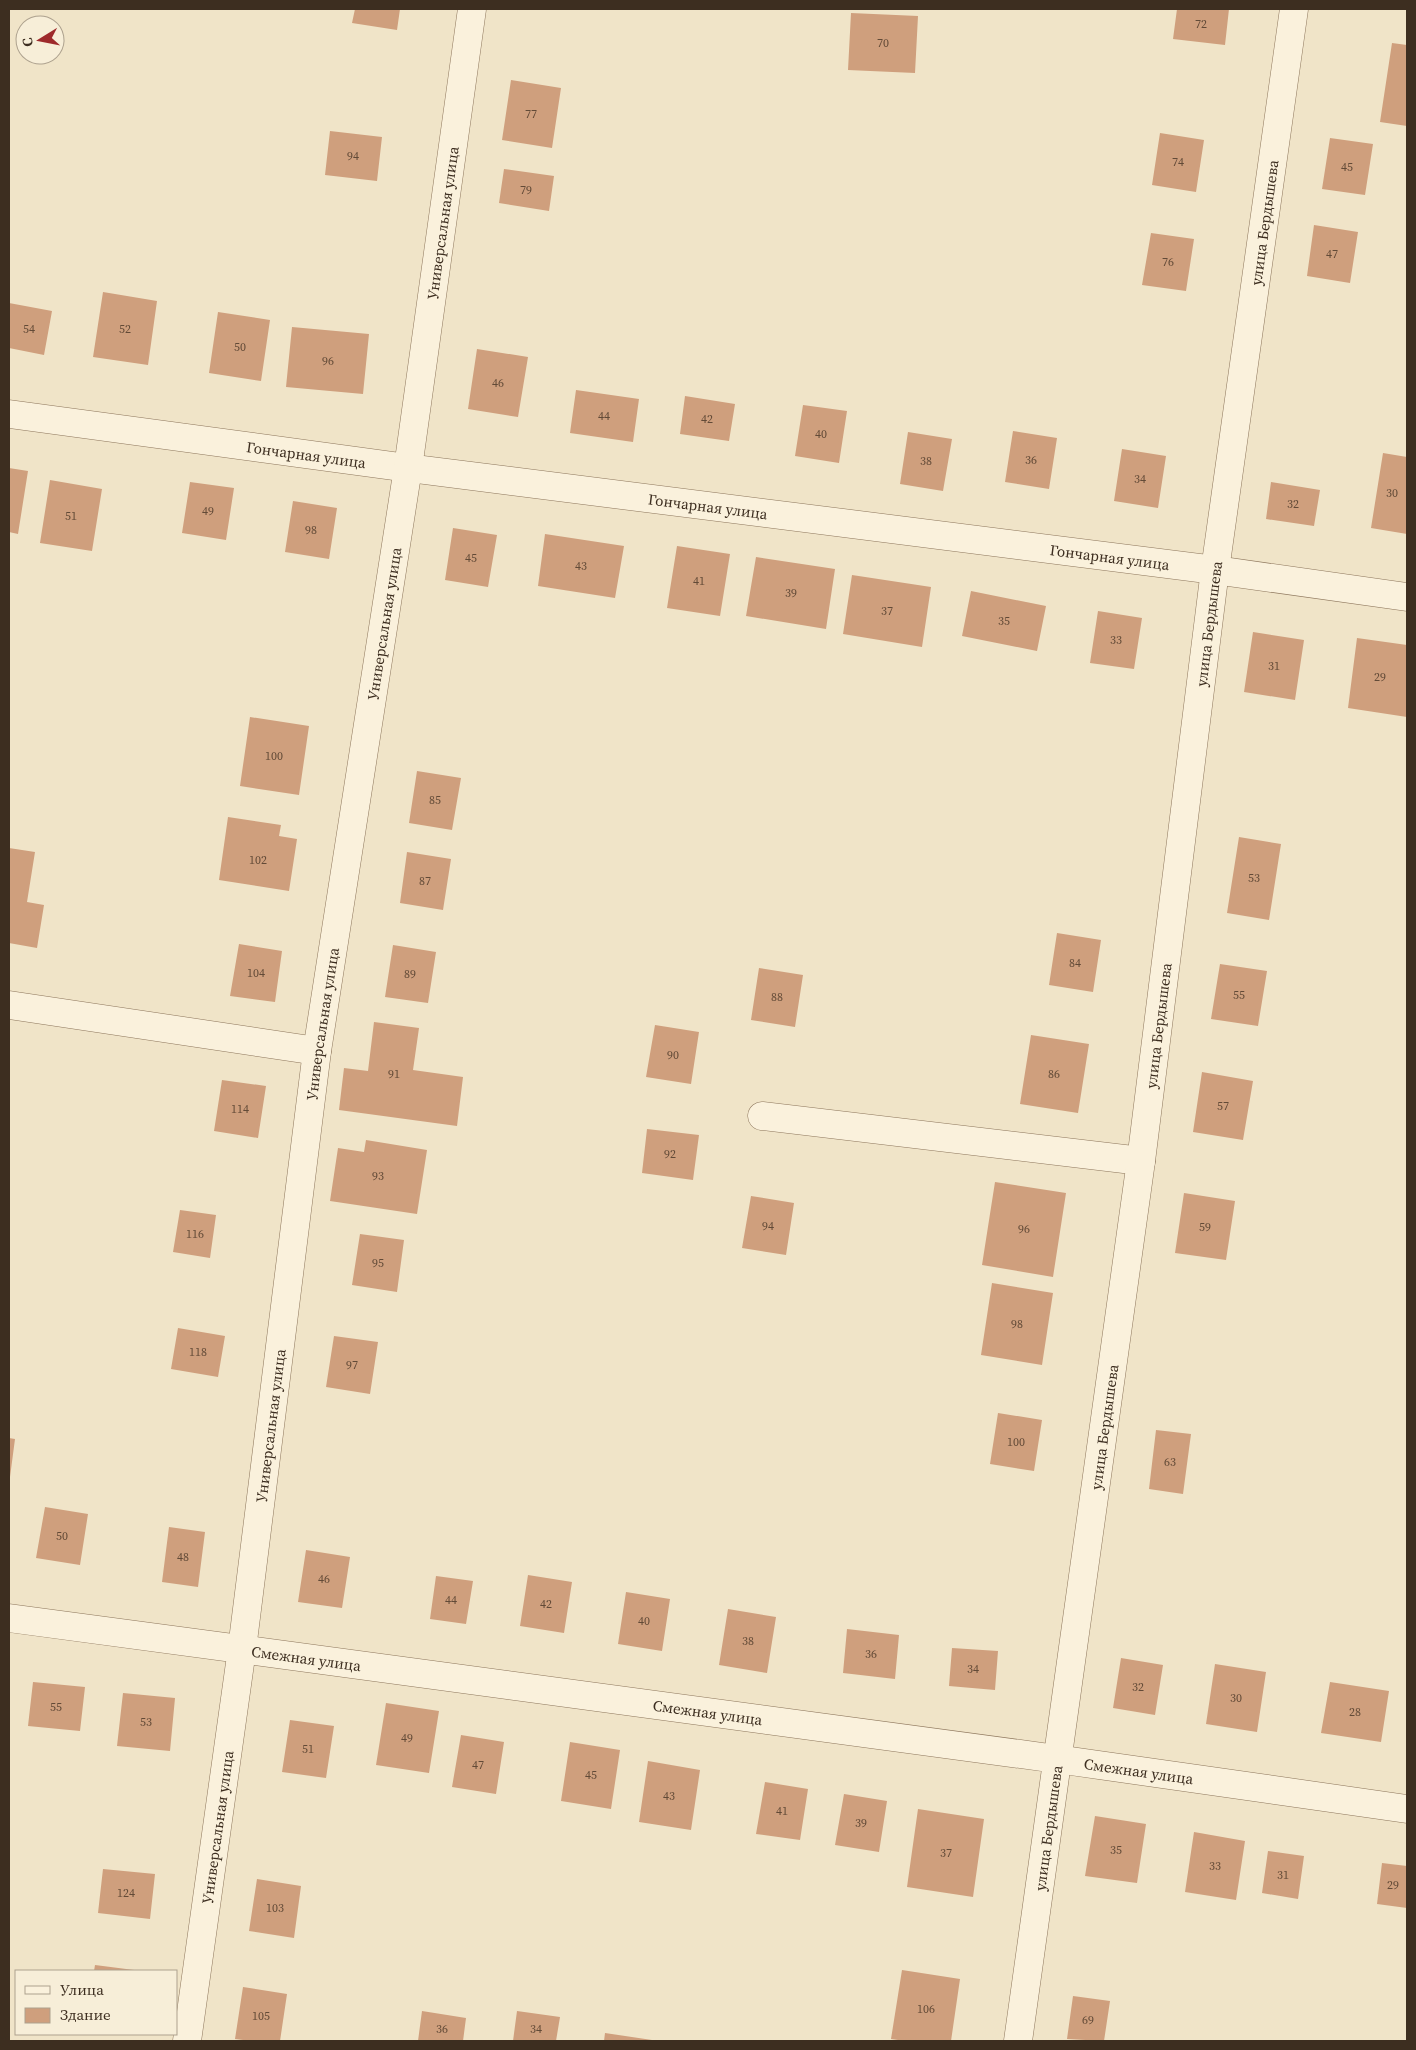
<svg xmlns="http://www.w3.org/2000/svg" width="1416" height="2050" viewBox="0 0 1416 2050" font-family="'Source Serif 4',serif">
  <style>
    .building { fill: #cf9f7d }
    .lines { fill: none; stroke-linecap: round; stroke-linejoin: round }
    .minor-casing { stroke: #8d765c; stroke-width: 29 }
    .minor { stroke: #faf1dc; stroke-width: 28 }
    .labels { text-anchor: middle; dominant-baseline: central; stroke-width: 4.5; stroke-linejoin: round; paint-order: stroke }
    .number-label { font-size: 12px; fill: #624a37 }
    .street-label { font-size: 15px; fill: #3d2e20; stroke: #f7eed8 }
  </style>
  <rect width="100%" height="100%" fill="#f0e4c8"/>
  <path class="building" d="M355,9H400L397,30L352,23Z
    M1177,9H1229L1225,45L1173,39Z
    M851,13L918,16L915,73L848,70Z
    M1392,43L1407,45V126L1380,122Z
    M511,80L561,88L552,148L502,140Z
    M330,131L382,137L377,181L325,175Z
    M1160,133L1204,140L1196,192L1152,185Z
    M1330,138L1373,144L1365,195L1322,189Z
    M504,169L554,176L549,211L499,203Z
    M1314,225L1358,232L1350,283L1307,276Z
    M1151,233L1194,239L1186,291L1142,285Z
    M103,292L157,301L148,365L93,357Z
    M9,303L52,311L44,355L9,348Z
    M218,312L270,320L261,381L209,373Z
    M292,327L369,334L363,394L286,387Z
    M477,349L528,357L518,417L468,409Z
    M576,390L639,399L633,442L570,433Z
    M685,396L735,404L729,441L680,434Z
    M803,405L847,411L839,463L795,456Z
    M1013,431L1057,438L1049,489L1005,482Z
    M908,432L952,439L943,491L900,484Z
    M1122,449L1166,456L1158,508L1114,501Z
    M1383,453L1407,457V534L1371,528Z
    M9,468L28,471L18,534L9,532Z
    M50,480L102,489L92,551L40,543Z
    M190,482L234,488L226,540L182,533Z
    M1271,482L1320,490L1314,526L1266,519Z
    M293,501L337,508L329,559L285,552Z
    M453,528L497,535L488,587L445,580Z
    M545,534L624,546L615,598L538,586Z
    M677,546L730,554L720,616L667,608Z
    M756,557L835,569L826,629L746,616Z
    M852,575L931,587L922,647L843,634Z
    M971,591L1046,606L1037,651L962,636Z
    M1098,611L1142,618L1134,669L1090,663Z
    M1253,632L1304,640L1295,700L1244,692Z
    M1357,638L1407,645V717L1348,708Z
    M250,717L309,726L299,795L240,786Z
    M417,771L461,778L452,830L409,823Z
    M228,817L281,825L279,836L297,839L289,891L219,880Z
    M1239,837L1281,844L1269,920L1227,913Z
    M9,848L35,852L27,902L44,905L37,948L9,943Z
    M407,852L451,859L443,910L400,903Z
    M1057,933L1101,940L1093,992L1049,985Z
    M239,944L282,951L275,1002L230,996Z
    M393,945L436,952L428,1003L385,997Z
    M1220,964L1267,971L1258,1026L1211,1019Z
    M759,968L803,975L795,1027L751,1020Z
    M374,1022L419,1028L413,1070L463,1077L457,1126L339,1110L344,1068L368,1071Z
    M655,1025L699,1032L691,1084L646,1077Z
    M1031,1035L1089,1044L1078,1113L1020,1104Z
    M1202,1072L1253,1081L1243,1140L1193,1132Z
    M222,1080L266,1086L258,1138L214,1131Z
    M647,1129L699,1135L693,1180L642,1173Z
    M366,1140L427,1150L417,1214L330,1201L338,1148L364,1152Z
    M995,1182L1066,1193L1053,1277L982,1265Z
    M1184,1193L1235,1201L1226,1260L1175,1253Z
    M751,1196L794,1203L786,1255L742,1248Z
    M180,1210L216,1215L210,1258L173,1252Z
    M360,1234L404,1240L397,1292L352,1285Z
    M992,1283L1053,1293L1042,1365L981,1355Z
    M178,1328L225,1336L218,1377L171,1369Z
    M334,1336L378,1342L370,1394L326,1387Z
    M998,1413L1042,1420L1034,1471L990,1464Z
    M1156,1430L1191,1434L1183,1494L1149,1489Z
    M9,1438L15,1439L10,1477H9Z
    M45,1507L88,1514L80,1565L36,1558Z
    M169,1527L205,1532L198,1587L162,1582Z
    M306,1550L350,1557L342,1608L298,1602Z
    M528,1575L572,1582L564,1633L520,1626Z
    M436,1576L473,1581L466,1624L430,1619Z
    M626,1592L670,1599L662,1651L618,1644Z
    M728,1609L776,1617L767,1673L719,1665Z
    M847,1629L899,1635L895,1679L843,1673Z
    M952,1648L998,1651L995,1690L949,1686Z
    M1121,1658L1163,1665L1155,1715L1113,1708Z
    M1215,1664L1266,1672L1257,1732L1206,1724Z
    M33,1682L85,1687L80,1731L28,1726Z
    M1330,1682L1389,1691L1381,1742L1321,1733Z
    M123,1693L175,1698L170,1751L117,1746Z
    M386,1703L439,1711L429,1773L376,1765Z
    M290,1720L334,1726L326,1778L282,1772Z
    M461,1735L504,1742L496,1794L452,1787Z
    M570,1742L620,1750L611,1809L561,1801Z
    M648,1761L700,1770L691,1830L639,1822Z
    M765,1782L808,1789L800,1840L756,1834Z
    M844,1794L887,1801L879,1852L835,1845Z
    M918,1809L984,1819L973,1897L907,1887Z
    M1095,1816L1146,1824L1137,1883L1085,1876Z
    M1194,1832L1245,1841L1236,1900L1185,1892Z
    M1268,1851L1304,1856L1298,1899L1262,1893Z
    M1382,1863L1407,1866V1908L1377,1904Z
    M103,1869L155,1874L150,1919L98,1913Z
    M257,1879L301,1886L294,1938L249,1931Z
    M95,1965L134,1970V1971H94Z
    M902,1970L960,1979L951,2041H905L891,2039Z
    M243,1987L287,1994L280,2041H251L235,2039Z
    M1073,1996L1110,2001L1104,2041L1067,2039Z
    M422,2011L466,2018L463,2041H418Z
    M517,2011L560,2017L556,2041H513Z
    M605,2033L652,2040V2041H604Z"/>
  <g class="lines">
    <defs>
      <g id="minor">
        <path id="s1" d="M9,414L408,468L1215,570L1407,597"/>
        <path d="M9,1005L317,1051"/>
        <path d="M762,1116L1141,1161"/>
        <path id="s2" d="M9,1618L1057,1759L1407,1809"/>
        <path id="s3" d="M187,2041L242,1649L317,1051L408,468L472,9"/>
        <path id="s4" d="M1018,2041L1141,1161L1215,570L1294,9"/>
      </g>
    </defs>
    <use href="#minor" class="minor-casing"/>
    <use href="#minor" class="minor"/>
  </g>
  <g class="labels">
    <g class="number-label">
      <text x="1201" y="24">72</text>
      <text x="883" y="43">70</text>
      <text x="531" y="114">77</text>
      <text x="353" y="156">94</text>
      <text x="1178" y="162">74</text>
      <text x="1347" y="167">45</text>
      <text x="526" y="190">79</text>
      <text x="1332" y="254">47</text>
      <text x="1168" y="262">76</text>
      <text x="29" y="329">54</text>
      <text x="125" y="329">52</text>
      <text x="240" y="347">50</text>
      <text x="328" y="361">96</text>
      <text x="498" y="383">46</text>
      <text x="604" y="416">44</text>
      <text x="707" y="419">42</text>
      <text x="821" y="434">40</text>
      <text x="1031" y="460">36</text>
      <text x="926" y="461">38</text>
      <text x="1140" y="479">34</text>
      <text x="1392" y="493">30</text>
      <text x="1293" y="504">32</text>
      <text x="208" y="511">49</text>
      <text x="71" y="516">51</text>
      <text x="311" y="530">98</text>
      <text x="471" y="558">45</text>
      <text x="581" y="566">43</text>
      <text x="699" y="581">41</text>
      <text x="791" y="593">39</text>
      <text x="887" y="611">37</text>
      <text x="1004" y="621">35</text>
      <text x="1116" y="640">33</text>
      <text x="1274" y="666">31</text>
      <text x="1380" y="677">29</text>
      <text x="274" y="756">100</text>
      <text x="435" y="800">85</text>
      <text x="258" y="860">102</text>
      <text x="1254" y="878">53</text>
      <text x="425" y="881">87</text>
      <text x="1075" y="963">84</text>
      <text x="256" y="973">104</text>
      <text x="410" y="974">89</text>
      <text x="1239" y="995">55</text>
      <text x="777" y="997">88</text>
      <text x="673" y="1055">90</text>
      <text x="394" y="1074">91</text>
      <text x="1054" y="1074">86</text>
      <text x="1223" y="1106">57</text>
      <text x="240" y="1109">114</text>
      <text x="670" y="1154">92</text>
      <text x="378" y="1176">93</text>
      <text x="768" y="1226">94</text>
      <text x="1205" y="1227">59</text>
      <text x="1024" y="1229">96</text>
      <text x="195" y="1234">116</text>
      <text x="378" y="1263">95</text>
      <text x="1017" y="1324">98</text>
      <text x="198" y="1352">118</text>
      <text x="352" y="1365">97</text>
      <text x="1016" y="1442">100</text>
      <text x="1170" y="1462">63</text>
      <text x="62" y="1536">50</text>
      <text x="183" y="1557">48</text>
      <text x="324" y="1579">46</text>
      <text x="451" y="1600">44</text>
      <text x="546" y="1604">42</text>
      <text x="644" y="1621">40</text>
      <text x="748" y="1641">38</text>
      <text x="871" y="1654">36</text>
      <text x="973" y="1669">34</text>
      <text x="1138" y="1687">32</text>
      <text x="1236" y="1698">30</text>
      <text x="56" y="1707">55</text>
      <text x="1355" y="1712">28</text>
      <text x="146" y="1722">53</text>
      <text x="407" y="1738">49</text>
      <text x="308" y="1749">51</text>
      <text x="478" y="1765">47</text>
      <text x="591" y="1775">45</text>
      <text x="669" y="1796">43</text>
      <text x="782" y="1811">41</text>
      <text x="861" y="1823">39</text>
      <text x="1116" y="1850">35</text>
      <text x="946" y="1853">37</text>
      <text x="1215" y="1866">33</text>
      <text x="1283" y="1875">31</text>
      <text x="1393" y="1885">29</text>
      <text x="126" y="1893">124</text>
      <text x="275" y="1908">103</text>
      <text x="926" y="2009">106</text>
      <text x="261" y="2016">105</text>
      <text x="1088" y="2020">69</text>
      <text x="442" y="2029">36</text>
      <text x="536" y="2029">34</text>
    </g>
    <g class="street-label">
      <text stroke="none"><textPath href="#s4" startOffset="1835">улица Бердышева</textPath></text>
      <text stroke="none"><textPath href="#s3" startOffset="1836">Универсальная улица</textPath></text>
      <text stroke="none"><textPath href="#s1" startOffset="300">Гончарная улица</textPath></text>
      <text stroke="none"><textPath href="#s1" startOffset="705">Гончарная улица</textPath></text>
      <text stroke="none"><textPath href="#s1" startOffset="1110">Гончарная улица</textPath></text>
      <text stroke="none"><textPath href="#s4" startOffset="1430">улица Бердышева</textPath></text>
      <text stroke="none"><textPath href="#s3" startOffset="1431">Универсальная улица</textPath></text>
      <text stroke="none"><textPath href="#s3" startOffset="1026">Универсальная улица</textPath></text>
      <text stroke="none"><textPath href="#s4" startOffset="1025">улица Бердышева</textPath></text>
      <text stroke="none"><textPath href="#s3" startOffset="621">Универсальная улица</textPath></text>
      <text stroke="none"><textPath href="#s4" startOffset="620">улица Бердышева</textPath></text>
      <text stroke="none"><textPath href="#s2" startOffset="300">Смежная улица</textPath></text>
      <text stroke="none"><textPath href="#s2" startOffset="705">Смежная улица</textPath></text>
      <text stroke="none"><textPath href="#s2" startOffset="1140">Смежная улица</textPath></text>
      <text stroke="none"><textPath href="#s3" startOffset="216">Универсальная улица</textPath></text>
      <text stroke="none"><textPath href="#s4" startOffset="215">улица Бердышева</textPath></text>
    </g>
  </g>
  <rect width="1416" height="2050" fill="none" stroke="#3d2e20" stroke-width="20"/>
  <rect x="15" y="1970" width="162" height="65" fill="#f7eed8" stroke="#ada18e"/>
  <rect x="25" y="1986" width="25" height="8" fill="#faf1dc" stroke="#ada18e"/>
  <text x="60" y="1995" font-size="15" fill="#3d2e20">Улица</text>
  <rect x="25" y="2008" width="25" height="15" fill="#cf9f7d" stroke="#ada18e"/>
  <text x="60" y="2020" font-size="15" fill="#3d2e20">Здание</text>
  <g transform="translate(40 40) rotate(260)"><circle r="24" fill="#f7eed8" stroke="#ada18e"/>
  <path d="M0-4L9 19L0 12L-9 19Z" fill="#9e2a2b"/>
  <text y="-8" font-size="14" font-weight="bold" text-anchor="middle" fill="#3d2e20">С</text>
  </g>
</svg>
